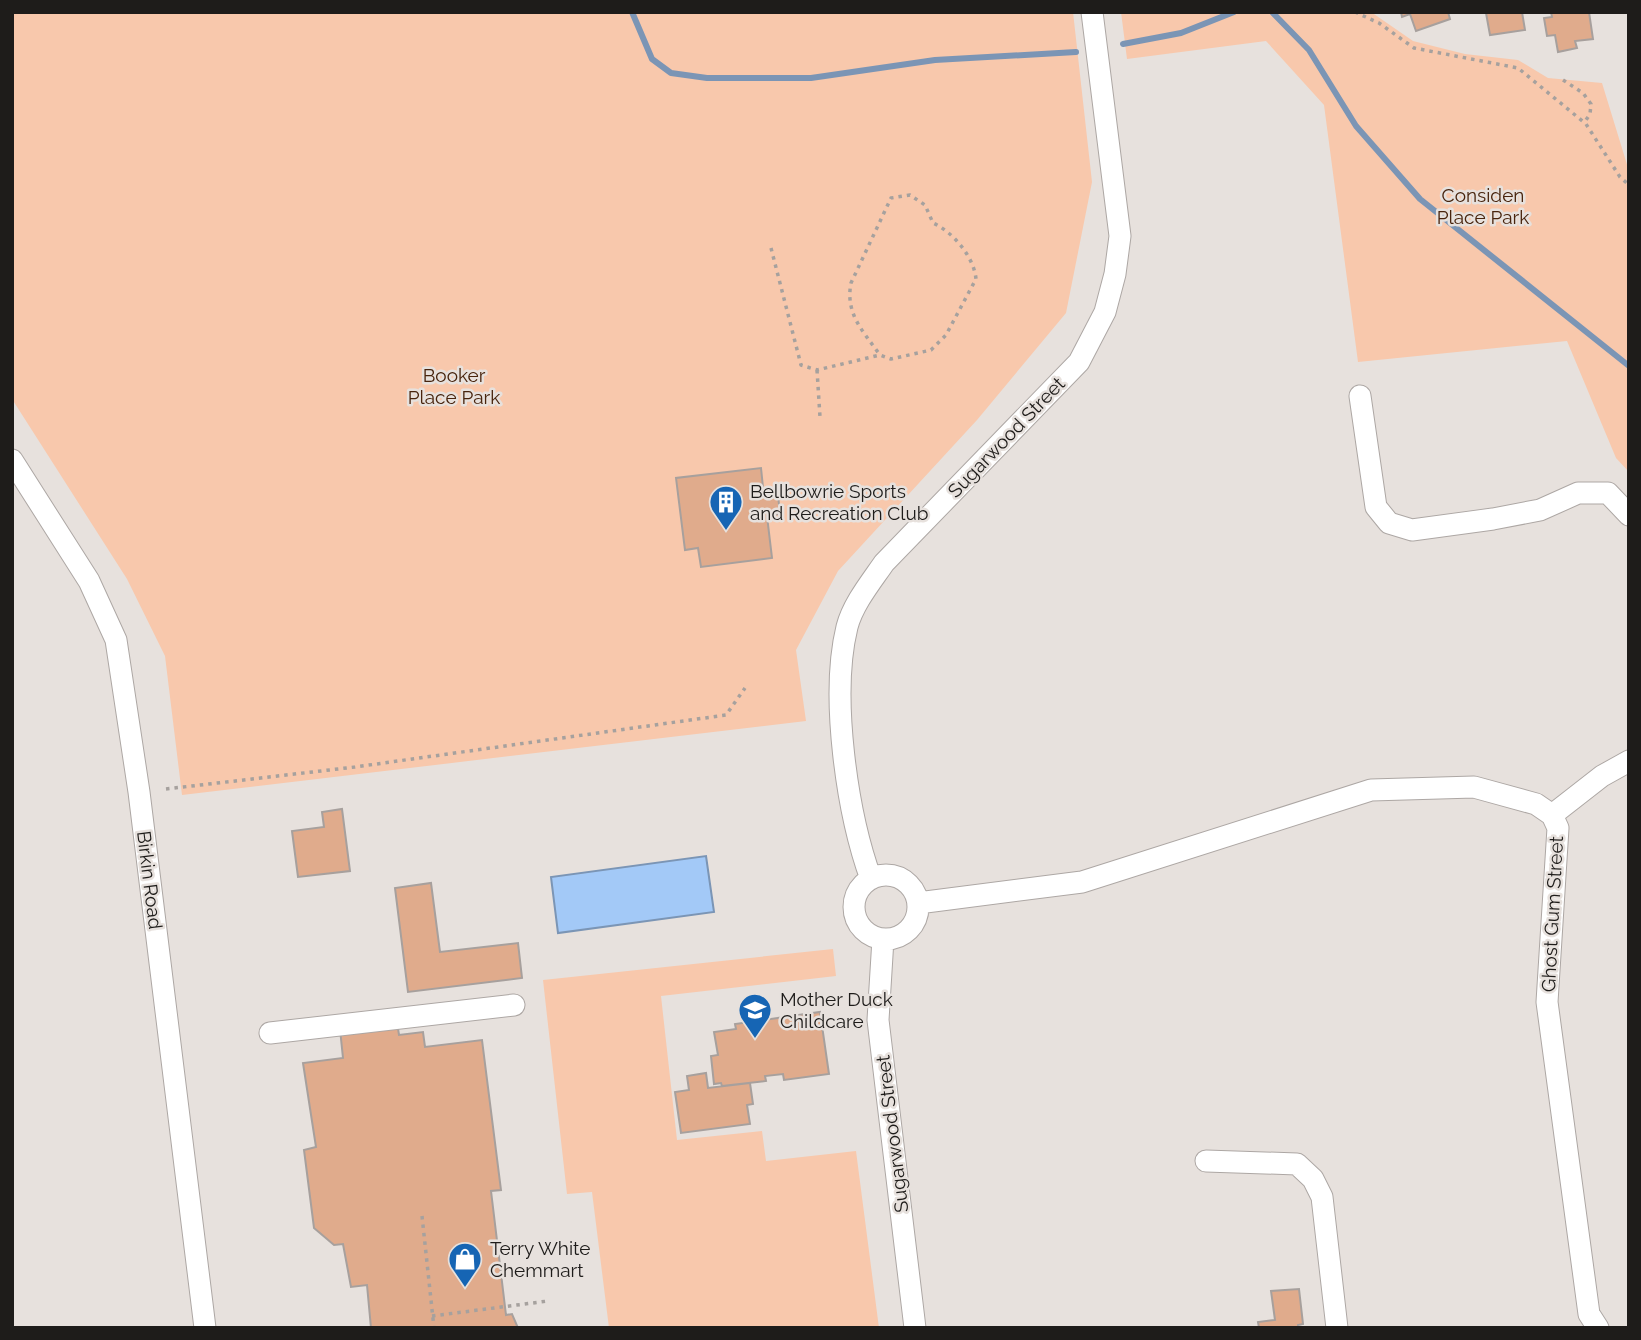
<svg xmlns="http://www.w3.org/2000/svg" width="1641" height="1340" viewBox="0 0 1641 1340" font-family="Raleway,sans-serif">
  <style>
    .green { fill: #f8c8ac }
    .water { fill: #a3c9f7; stroke: #7b95b5; stroke-width: 2 }
    .lines { fill: none; stroke-linecap: round; stroke-linejoin: round }
    .stream { stroke: #7b95b5; stroke-width: 6 }
    .building { fill: #e0ab8c; stroke: #a7a09d; stroke-width: 2 }
    .minor-casing { stroke: #ada7a4; stroke-width: 23 }
    .path { stroke: #a6a19e; stroke-width: 3.5; stroke-dasharray: 3.5 5; stroke-linecap: butt }
    .minor { stroke: #fff; stroke-width: 21 }
    .labels { text-anchor: middle; dominant-baseline: central; stroke-width: 5; stroke-linejoin: round; paint-order: stroke }
    .park-label { font-size: 19px; fill: #48240d; stroke: #e7e1dd }
    .street-label { font-size: 19px; fill: #1e1c1a; stroke: #e7e1dd }
    .poi-label { font-size: 19px; fill: #1e1c1a; stroke: #e7e1dd; text-anchor: start }
  </style>
  <rect width="100%" height="100%" fill="#e7e1dd"/>
  <path class="green" d="M12,12H1073L1092,182L1066,313L977,420L838,571L796,650L806,721L182,795L165,656L127,579L12,399Z
    M1121,12H1371L1413,41L1465,54L1518,60L1548,78L1602,83L1629,171V472L1616,458L1567,341L1358,362L1324,105L1266,41L1127,59Z
    M833,949L836,976L661,996L677,1140L762,1131L766,1161L856,1151L879,1328H609L592,1192L567,1194L543,980Z"/>
  <path class="water" d="M706,856L714,912L558,933L551,877Z"/>
  <g class="lines">
    <path class="stream" d="M632,12L652,59L671,73L707,78H811L935,60L1076,52
      M1272,12L1309,50L1356,126L1420,199L1629,366
      M1123,44L1181,33L1234,12"/>
  </g>
  <path class="building" d="M1401,12H1448L1450,19L1416,31L1410,14L1402,17Z
    M1479,12H1522L1525,30L1490,35L1486,13Z
    M1551,12H1589L1593,39L1575,41L1577,48L1558,52L1555,35L1547,36L1544,18L1552,17Z
    M761,468L764,497L778,495L780,514L767,516L772,558L701,567L698,548L685,550L676,478Z
    M342,809L350,871L298,877L292,831L324,827L322,812Z
    M431,883L440,952L518,943L522,978L408,992L395,888Z
    M820,1012L829,1074L784,1080L783,1074L765,1076L766,1081L722,1086L721,1083L714,1084L711,1056L718,1055L714,1032L736,1029L735,1024Z
    M397,1022L399,1035L423,1032L425,1047L482,1040L501,1190L491,1191L506,1315L512,1314L518,1328H371L367,1285L351,1287L343,1244L334,1245L314,1228L304,1150L316,1147L303,1063L343,1058L340,1029Z
    M706,1073L708,1088L750,1083L753,1104L747,1105L750,1124L681,1133L675,1092L689,1090L687,1076Z
    M1299,1289L1303,1324L1298,1325V1328H1259L1258,1322L1275,1320L1271,1291Z"/>
  <g class="lines">
    <defs>
      <path id="minor" d="M1360,396L1376,507L1389,523L1412,530L1493,519L1540,510L1578,493H1608L1629,515
        M12,460L89,581L116,640L139,792L205,1328
        M1552,815L1602,776L1629,761
        M854 907a32 32 0 1 1 64 0a32 32 0 1 1-64 0Z
        M871,879C847,813 830,696 847,627C853,604 871,582 884,563L1079,362L1105,312L1115,274L1120,236L1092,12
        M918,903L1082,882L1371,790L1474,787L1536,804L1552,815L1558,828L1547,1002L1589,1314L1598,1328
        M883,939L878,1020L915,1328
        M270,1033L514,1005
        M1206,1161L1297,1164L1313,1179L1322,1197L1337,1328"/>
    </defs>
    <use href="#minor" class="minor-casing"/>
    <path class="path" d="M1355,12L1379,23L1414,48L1518,68L1586,124L1620,177L1629,185
      M1563,80L1583,93L1591,104L1590,114L1584,123
      M771,248L801,365L817,370L880,355L891,359L931,350L946,335L976,279C974,257 953,232 933,223L925,205L910,195L891,198L851,283C845,314 863,331 880,355
      M817,370L820,417
      M166,789L355,767L726,715L745,688
      M422,1216L434,1328
      M432,1316L548,1301"/>
    <use href="#minor" class="minor"/>
  </g>
  <defs>
    <symbol id="building-pin" viewBox="-11 -11 22 30"><path d="M0 17L-7.5 6A9.5 9.5 0 1 1 7.5 6Z" fill="#1665b4" stroke="#e7e1dd"/><path d="M-4-6H4V6H1V3H-1V6H-4ZM-2.5-4.3h1.7v1.8h-1.7ZM.8-4.3h1.7v1.8H.8ZM-2.5-1h1.7V.8h-1.7ZM.8-1h1.7V.8H.8Z" fill="#fff"/></symbol>
    <symbol id="school-pin" viewBox="-11 -11 22 30"><path d="M0 17L-7.5 6A9.5 9.5 0 1 1 7.5 6Z" fill="#1665b4" stroke="#e7e1dd"/><path d="M0-5L7-2L0 1L-7-2ZM-4 1L0 2.5L4 1V4Q0 6-4 4Z" fill="#fff"/></symbol>
    <symbol id="shop-pin" viewBox="-11 -11 22 30"><path d="M0 17L-7.5 6A9.5 9.5 0 1 1 7.5 6Z" fill="#1665b4" stroke="#e7e1dd"/><path d="M-5-2.5h2.3a2.7 3.5 0 0 1 5.4 0H5L5.5 6h-11ZM-1.5-2.5h3a1.5 2.3 0 0 0-3 0Z" fill="#fff"/></symbol>
  </defs>
  <g fill-rule="evenodd">
    <use href="#building-pin" x="707" y="483" width="38" height="52"/>
    <use href="#school-pin" x="736" y="991" width="38" height="52"/>
    <use href="#shop-pin" x="446" y="1240" width="38" height="52"/>
  </g>
  <g class="labels">
    <g class="park-label">
      <text x="1483" y="195">Considen<tspan x="1483" dy="22">Place Park</tspan></text>
      <text x="454" y="375">Booker<tspan x="454" dy="22">Place Park</tspan></text>
    </g>
    <g class="street-label">
      <text transform="translate(1006 437) rotate(-46)">Sugarwood Street</text>
      <text transform="translate(150 880) rotate(83)">Birkin Road</text>
      <text transform="translate(1552 914) rotate(-87)">Ghost Gum Street</text>
      <text transform="translate(892 1134) rotate(-97)">Sugarwood Street</text>
    </g>
    <g class="poi-label">
      <text x="750" y="491">Bellbowrie Sports<tspan x="750" dy="22">and Recreation Club</tspan></text>
      <text x="780" y="999">Mother Duck<tspan x="780" dy="22">Childcare</tspan></text>
      <text x="490" y="1248">Terry White<tspan x="490" dy="22">Chemmart</tspan></text>
    </g>
  </g>
  <rect width="1641" height="1340" fill="none" stroke="#1e1c1a" stroke-width="28"/>
</svg>
